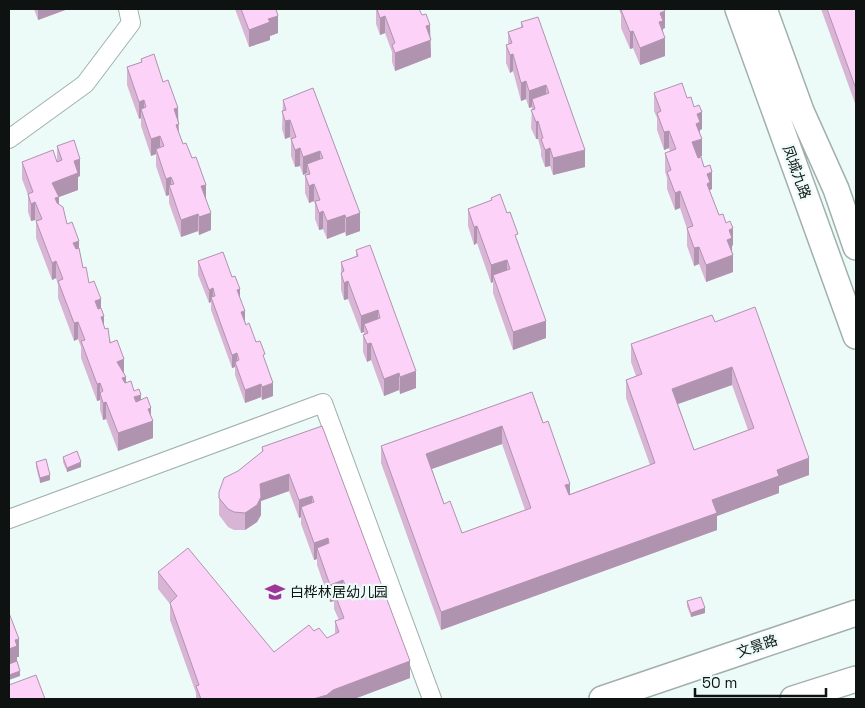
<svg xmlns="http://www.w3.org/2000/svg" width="865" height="708" viewBox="0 0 865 708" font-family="'Space Grotesk','Noto Sans SC',sans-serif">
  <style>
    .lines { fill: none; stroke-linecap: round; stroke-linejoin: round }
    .street-casing { stroke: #a1b0ad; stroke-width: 20 }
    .secondary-casing { stroke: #a1b0ad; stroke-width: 28 }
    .street { stroke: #fff; stroke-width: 18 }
    .secondary { stroke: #fff; stroke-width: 25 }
    .wall { fill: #d9b5d5; fill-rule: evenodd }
    .shaded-wall { fill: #b093ae }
    .building { fill: #fcd2f8; stroke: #b093ae; fill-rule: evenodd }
    .labels { text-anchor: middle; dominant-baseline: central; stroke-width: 4.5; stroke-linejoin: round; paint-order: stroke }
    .street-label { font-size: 14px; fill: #0e1312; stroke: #ecfbf8 }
    .poi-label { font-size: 14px; fill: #0e1312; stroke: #ecfbf8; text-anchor: start }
  </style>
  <rect width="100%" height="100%" fill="#ecfbf8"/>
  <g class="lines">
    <defs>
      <path id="street" d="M9,139L85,84L131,23L128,9
        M9,519L323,403L432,699"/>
      <path id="secondary" d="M738,9L856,336
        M764,9L801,111L836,189L856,247
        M602,699L856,613
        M793,699L856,679"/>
    </defs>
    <use href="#street" class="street-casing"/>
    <use href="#secondary" class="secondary-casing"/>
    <use href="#street" class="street"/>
    <use href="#secondary" class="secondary"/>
  </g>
  <path class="wall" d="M34,9H68L38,20Z
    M235,9H276L278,33L270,36V40L249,47Z
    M376,9H419L430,38L431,57L395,71L392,62V52L385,33L380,35L376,24Z
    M619,9H664L665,28L663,29V31L665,56L640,65L633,48L630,49L621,28V15Z
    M821,9H856V106Z
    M521,22L585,167L553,175L550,166L545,167L541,156V150L538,139H536L531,128L532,107L529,108L526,99L521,101L513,71L510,73L506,63V45H508V32L521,27Z
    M141,59L178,121L179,134L206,198L211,230L199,235L198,231L181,237L169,203V195L166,196L156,166V154L151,156L141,126V118L139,119L127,85V67L141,62Z
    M313,88L360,231L346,236L345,232L327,239L323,229L319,230L315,219V205L314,201L309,203L305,193V175H307V173L303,175L300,166L295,167L291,156V140L290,137L285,139L282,129L283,100Z
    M654,93L687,98L702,129L700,130V133L702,156L698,158L712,189L710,190V192L719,215L733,245L732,246L733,272L706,282L699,264L694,266L687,246V229L680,208L675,210L667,189V178L665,171V153L670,151L669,148L664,150L657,130V118L654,111Z
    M57,146L80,176L78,177V190L59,197V204L67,224L79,248L83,268L89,283L101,308L104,326L124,373L126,383L134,391L141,400L151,417L153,438L118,451L106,419L103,420L100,410V400L97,401L81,358V347L78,339L74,341L58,298V285L56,278L52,280L36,238V221L35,220L31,221L28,212V195L22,179V162L57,160Z
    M491,198L518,242L546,338L513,350L493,293V282L491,283L477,243L474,245L468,226V209L491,200Z
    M356,250L416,388L400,394L399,390L384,396L371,360L367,362L363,352V335L364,334V332L361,333L348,299L344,300L341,290V262L356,256Z
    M198,261L240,298L246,325L256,342L265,361L273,396L262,400L261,397L245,403L235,375V367L232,368L211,310V302L209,303L198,275Z
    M715,322L809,475L779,486V493L717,516V530L441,630L381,463V446L532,392L570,494L650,465L626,398V380L636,376L631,362V344ZM732,385L748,430L694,450L678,404ZM502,444L525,510L462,533L444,504L432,469Z
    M322,426L410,678L354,699H196V693L170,620V604L158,589V572L274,652L314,631L327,638L335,634V621L339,620L334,609V601L330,602L317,565V559L314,560L301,524V517L299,518L289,491L261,501V515L257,522L245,530H234L228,527L219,515V492L238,471L262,452V447Z
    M63,457L81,467L67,472L63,462Z
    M36,462L50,480L40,483L36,467Z
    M687,601L705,613L691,617L687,606Z"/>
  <path class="shaded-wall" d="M38,9H68L38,20Z
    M665,11V28L663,29V38L659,40L660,13Z
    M278,16V33L270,36V40L249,47V30L268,19Z
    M385,16V33L380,35V18Z
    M430,25L431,57L395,71V53L426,26Z
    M633,31V48L630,49V32Z
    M665,38V56L640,65V48Z
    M513,54V71L510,73V55Z
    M526,81V99L521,101V83Z
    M546,85V102L532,99V107L529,108V91Z
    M144,100V117L141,109V118L139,119V102Z
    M178,108L179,141L176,142L174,109Z
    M702,112V129L700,130V139H702V156L692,160V142L697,114Z
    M290,120V137L285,139V121Z
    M538,121V139H536V122Z
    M669,131V148L664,150V132Z
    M160,136V153L156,149V154L151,156V139Z
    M300,148V166L295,167V150Z
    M550,148V166L545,167V150Z
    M585,150V167L553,175V158Z
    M320,151V168L307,164V173L303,175V157Z
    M80,159V176L78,177V190L59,197V214L52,183L74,161Z
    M712,172V189L710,190V200L707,201V174Z
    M171,177V192L169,185V195L166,196V179Z
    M314,184V201L309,203V186Z
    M206,185V202L201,186Z
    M680,191V208L675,210V193Z
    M35,202V220L31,221V204Z
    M323,211V229L319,230V213Z
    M211,213V230L199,235V217Z
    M360,213V231L346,236V218Z
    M198,214V231L181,237V220Z
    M345,215V232L327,239V221Z
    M477,226V243L474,245V227Z
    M733,228V245L732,246V255L727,240L729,230Z
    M79,241V258L73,243Z
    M699,247V264L694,266V248Z
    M733,255V272L706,282V265Z
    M507,260V277L493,275V282L491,283V265Z
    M56,261V278L52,280V263Z
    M348,281V299L344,300V283Z
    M213,288V301L211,297V302L209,303V290Z
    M240,289V302L237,290Z
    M101,299V316L95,318V301Z
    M378,310V327L364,324V332L361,333V316Z
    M245,311V324L241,312Z
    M104,316V333L101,317Z
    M546,321V338L513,350V332Z
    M78,322V339L74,341V323Z
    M371,343V360L367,362V344Z
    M237,353V367L235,362V367L232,368V355Z
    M124,359V377L117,362Z
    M732,367V385L672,406V389Z
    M416,371V388L400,394V377Z
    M399,373V390L384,396V379Z
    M126,377V394L122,378Z
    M100,383V400L97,401V384Z
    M273,383V396L262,400V387Z
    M261,384V397L245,403V390Z
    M141,395V412L134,415V397Z
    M106,402V419L103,420V403Z
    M151,408V421H153V438L118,451V433L148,409Z
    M502,426V444L426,471V454Z
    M809,458V475L779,486V493L717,516V530L441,630V612L712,500L777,470Z
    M81,462V467L67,472V468Z
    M289,474V491L261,501V515L257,522L245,530V513L260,484Z
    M50,475V480L40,483V478Z
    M570,484V501L565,485Z
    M312,496V513L301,507V517L299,518V500Z
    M328,538V555L317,548V559L314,560V543Z
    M343,580V597L334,592V601L330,602V585Z
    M705,608V613L691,617V613Z
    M19,639V657H17V663L9,666V649L15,640Z
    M410,661V678L354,699H313L333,690Z
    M20,671V676L9,680V675Z"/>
  <path class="building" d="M241,9H276L278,16L268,19L270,22L249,30Z
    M377,9H419L422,15L426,14L430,25L426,26L431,40L395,53L392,45L395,43L385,16L380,18Z
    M625,9H664L665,11L660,13L663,21L659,22L665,38L640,48L633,31L630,32L621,10Z
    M827,9H856V89Z
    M538,17L585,150L553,158L550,148L545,150L541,139L543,138L538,121L536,122L531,110L535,109L532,99L549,93L546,85L529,91L526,81L521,83L513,54L510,55L506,45L512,43L508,32L523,27L521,22Z
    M154,54L163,82L168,80L178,108L174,109L179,124L176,125L183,144L186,143L192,158L196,157L206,185L201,186L211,213L199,217L198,214L181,220L169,185L174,184L171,177L166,179L156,149L164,146L160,136L151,139L141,109L146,107L144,100L139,102L127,67L142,62L141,59Z
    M682,83L687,98L691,97L694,107L699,105L702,112L697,114L700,122L696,124L702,139L692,142L698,158L701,157L704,167L710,165L712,172L707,174L710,182L707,184L719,215L723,214L726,223L730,221L733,228L729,230L732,238L727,240L733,255L706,265L699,247L694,248L687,228L693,226L680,191L675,193L667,172L671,170L665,153L676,149L669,131L664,132L657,113L661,111L654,93Z
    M313,88L360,213L346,218L345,215L327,221L323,211L319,213L315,201L320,200L314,184L309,186L305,175L310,174L307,164L323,158L320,151L303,157L300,148L295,150L291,139L296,137L290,120L285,121L282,111L286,110L283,100Z
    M74,140L80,159L74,161L78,173L52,183L59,197L55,198L57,203L63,207L67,224L72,222L79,241L73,243L76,249L79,248L83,268L86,267L89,283L94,281L101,299L95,301L98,309L101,308L104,316L101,317L105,329L108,328L110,343L117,340L124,359L117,362L126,377L122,378L125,383L131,381L134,391L139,389L141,395L134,397L136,402L147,397L151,408L148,409L153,421L118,433L106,402L103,403L100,393L103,391L100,383L97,384L81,341L85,340L78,322L74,323L58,281L63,279L56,261L52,263L36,221L42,219L35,202L31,204L28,194L33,192L22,162L53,150L57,162L62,160L57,146Z
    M500,194L507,213L510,212L518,234L515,235L546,321L513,332L493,275L510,269L507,260L491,265L477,226L474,227L468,209L492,200L491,198Z
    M370,245L416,371L400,377L399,373L384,379L371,343L367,344L363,335L368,333L364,324L380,318L378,310L361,316L348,281L344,283L341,273L344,271L341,262L358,256L356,250Z
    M223,252L232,277L235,276L240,289L237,290L245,311L241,312L246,325L249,323L256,342L260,341L265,354L263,355L273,383L262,387L261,384L245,390L235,362L239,360L237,353L232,355L211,297L215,296L213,288L209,290L198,261Z
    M755,307L809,458L777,470L779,476L712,500L717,513L441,612L381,446L532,392L543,423L548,421L570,484L565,485L569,495L655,463L626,380L642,374L631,344L712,315L715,322ZM732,367L754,428L694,450L672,389ZM502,426L531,508L462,533L450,501L444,504L426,454Z
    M322,426L410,661L333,690L327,695L313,699H201L196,686L199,685L170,603L177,596L158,572L188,548L274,652L309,625L314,631L319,628L327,638L339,632L335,621L344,618L334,592L346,587L343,580L330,585L317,548L329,543L328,538L314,543L301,507L314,502L312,496L299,500L289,474L260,484L261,497L257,505L245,513L234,512L228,509L219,498V492L224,478L238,471L263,451L262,447Z
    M77,451L81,462L67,468L63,457Z
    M46,459L50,475L40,478L36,462Z
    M701,597L705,608L691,613L687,601Z
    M9,613L19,639L15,640L17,646L9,649Z
    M17,661L20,671L9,675V664Z
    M36,675L45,699H9V685Z"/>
  <defs>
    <symbol id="school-bare" viewBox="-9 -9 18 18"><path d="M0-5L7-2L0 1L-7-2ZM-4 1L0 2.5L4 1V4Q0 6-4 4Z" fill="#9e3699" stroke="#ecfbf8" stroke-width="2.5" paint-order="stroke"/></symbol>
  </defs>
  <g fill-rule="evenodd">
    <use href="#school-bare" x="261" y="578" width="28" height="28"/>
  </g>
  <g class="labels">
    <g class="street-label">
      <text transform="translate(797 172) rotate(70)">凤城九路</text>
      <text transform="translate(757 646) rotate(-19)">文景路</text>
    </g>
    <g class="poi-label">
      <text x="290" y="592">白桦林居幼儿园</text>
    </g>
  </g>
  <rect width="865" height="708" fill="none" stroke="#0e1312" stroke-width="20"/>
  <path d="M695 688v8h131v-8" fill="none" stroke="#0e1312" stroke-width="2.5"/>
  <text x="702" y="688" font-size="15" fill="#0e1312" stroke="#ecfbf8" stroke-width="4" paint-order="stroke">50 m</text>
</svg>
